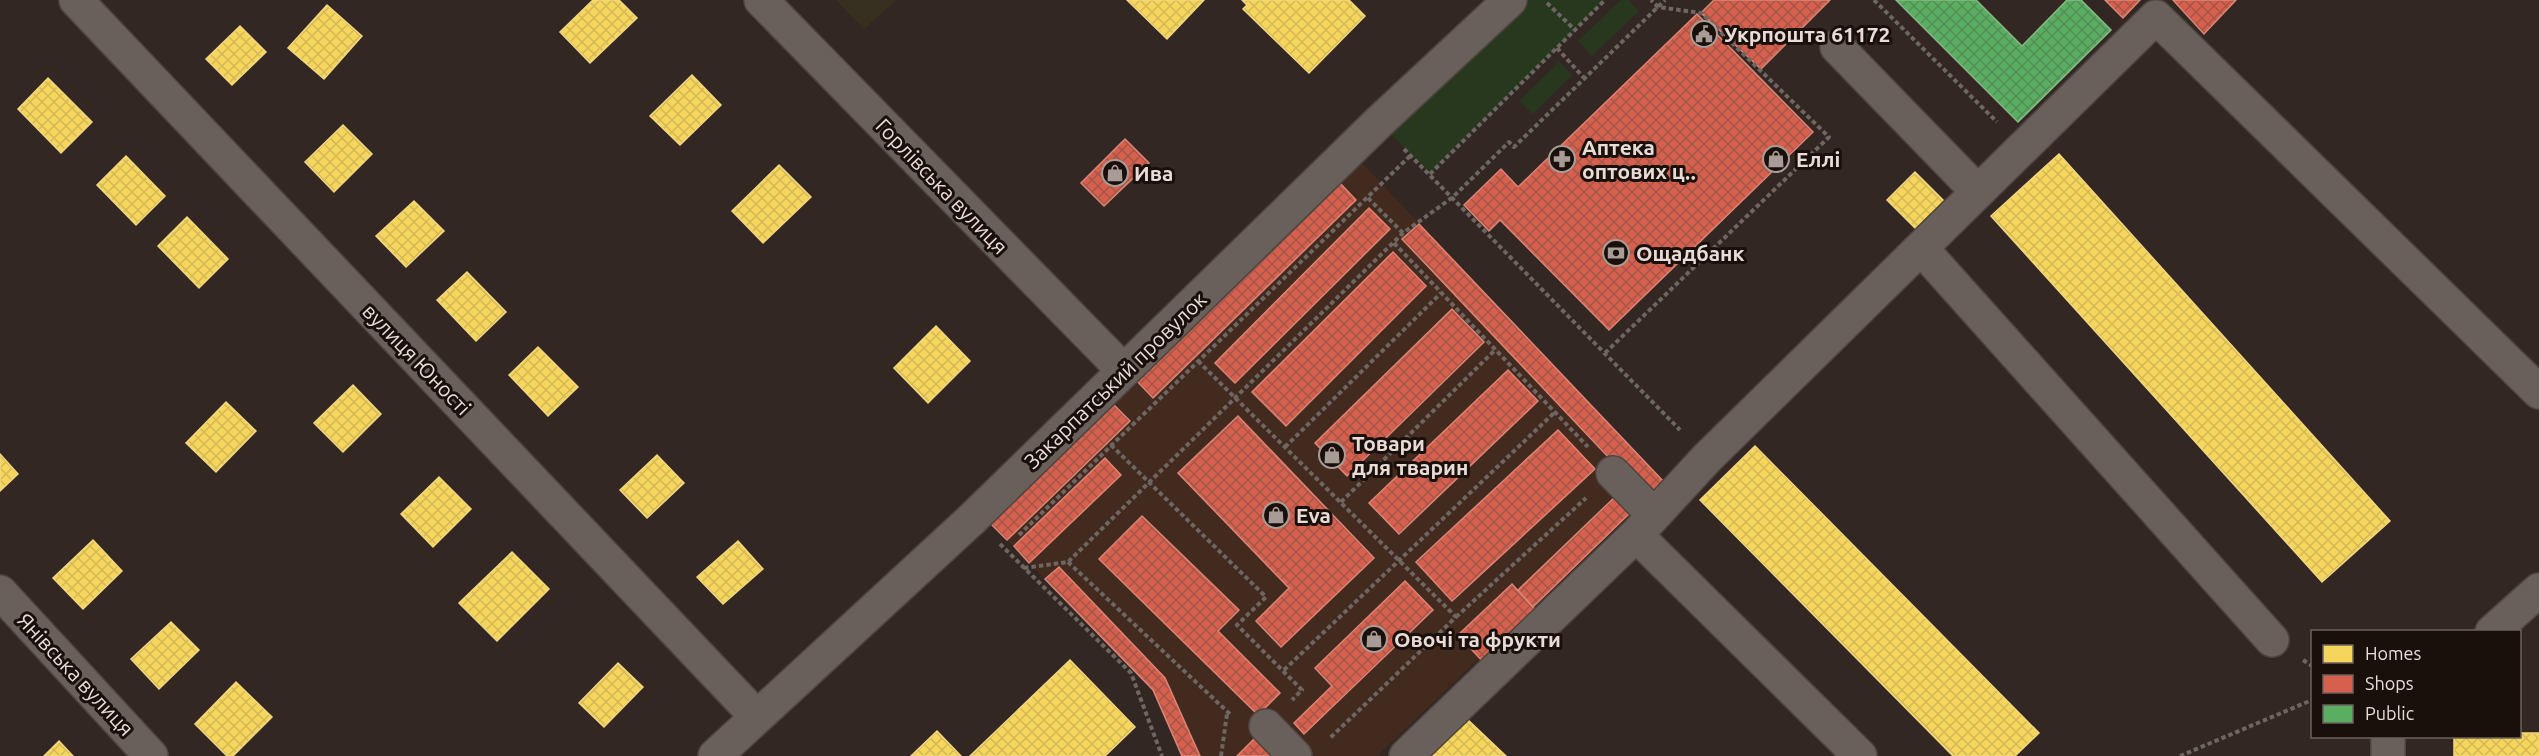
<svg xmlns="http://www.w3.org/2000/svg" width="2539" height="756" viewBox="0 0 2539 756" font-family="Ubuntu,sans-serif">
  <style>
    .built { fill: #432a1f }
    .education { fill: #373020 }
    .grass { fill: #28381f }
    .homes { fill: url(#homes-cross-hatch); stroke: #f2d780; stroke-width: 1.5 }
    .shops { fill: url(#shops-cross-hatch); stroke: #dc8576; stroke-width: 1.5 }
    .public { fill: url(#public-cross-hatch); stroke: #85bc84; stroke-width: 1.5 }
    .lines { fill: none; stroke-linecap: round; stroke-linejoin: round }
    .minor-casing { stroke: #4f4440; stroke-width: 36 }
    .path { stroke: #6e6662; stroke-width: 4; stroke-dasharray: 4.5 3; stroke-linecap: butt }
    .minor { stroke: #69605c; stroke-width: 33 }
    .labels { text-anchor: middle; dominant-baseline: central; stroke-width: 6; stroke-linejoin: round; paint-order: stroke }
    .poi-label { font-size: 21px; font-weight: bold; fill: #e9dbd5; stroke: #19100c; text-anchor: start }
    .street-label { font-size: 21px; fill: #e9dbd5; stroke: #19100c }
  </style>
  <defs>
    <pattern id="homes-cross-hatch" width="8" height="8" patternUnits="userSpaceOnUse" patternTransform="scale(1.5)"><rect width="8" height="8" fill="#f6d55c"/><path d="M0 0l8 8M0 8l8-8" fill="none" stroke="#d3b856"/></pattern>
    <pattern id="shops-cross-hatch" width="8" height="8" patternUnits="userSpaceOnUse" patternTransform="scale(1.5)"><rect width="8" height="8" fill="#d6604d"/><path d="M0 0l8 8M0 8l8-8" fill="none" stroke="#a45648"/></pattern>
    <pattern id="public-cross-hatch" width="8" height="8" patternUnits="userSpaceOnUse" patternTransform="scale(1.5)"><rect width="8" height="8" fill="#5aae61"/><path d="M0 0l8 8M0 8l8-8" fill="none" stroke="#548e57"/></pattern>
  </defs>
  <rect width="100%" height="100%" fill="#322722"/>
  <path class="built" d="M1361,162L1664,482L1377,756H1182L1153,690L1007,540L1113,404Z"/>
  <path class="education" d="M836,0H896L864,29Z"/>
  <path class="grass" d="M1510,0H1605L1430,174L1379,122Z
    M1621,0H1628L1639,11L1592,56L1578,41Z
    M1559,62L1572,75L1533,114L1519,101Z"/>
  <path class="homes" d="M593,0H619L637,18L590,63L560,32Z
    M1127,0H1204L1167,39Z
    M1242,0H1349L1365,16L1309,73L1243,9L1247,5Z
    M327,5L362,36L324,79L288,48Z
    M240,26L266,52L232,85L206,59Z
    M692,75L721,105L680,145L650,116Z
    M48,78L92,122L61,153L18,109Z
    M343,125L372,154L334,192L305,162Z
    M2059,154L2390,521L2322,582L1991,216Z
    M126,156L165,196L136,225L97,185Z
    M779,165L811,197L763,243L732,211Z
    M1915,172L1950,207L1922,235L1887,200Z
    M414,201L444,231L406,267L376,236Z
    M187,217L228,259L199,288L158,246Z
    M467,272L506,312L476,341L437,300Z
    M936,326L970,361L928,403L894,368Z
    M538,347L578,387L548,416L509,375Z
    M353,385L381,414L343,452L314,423Z
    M226,402L256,431L216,472L186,443Z
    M1755,446L2039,733L2015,756H1953L1700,500Z
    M0,454L18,474L0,491Z
    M657,455L684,483L647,518L620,490Z
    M439,477L471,509L433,547L401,514Z
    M93,540L122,571L83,609L53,578Z
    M738,541L763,569L723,604L697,577Z
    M512,552L549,589L497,641L459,603Z
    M171,622L199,650L159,689L131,659Z
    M1070,660L1135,727L1105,756H970Z
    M618,663L643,687L604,727L579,703Z
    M236,682L272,717L233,756H227L195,724Z
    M1466,718L1506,756H1429Z
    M937,731L961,756H911Z
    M2520,733H2539V756H2454V736H2520Z
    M59,741L73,756H44Z"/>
  <path class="shops" d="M1714,0H1830L1761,69L1701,13Z
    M2105,0H2140L2123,18Z
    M2173,0H2236L2204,34Z
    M1697,14L1813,132L1609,330L1500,220L1489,231L1464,205L1501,169L1518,187Z
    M1125,139L1149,163L1104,206L1081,183Z
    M1339,182L1356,200L1153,398L1136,380Z
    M1369,208L1390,229L1235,383L1215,363Z
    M1419,224L1664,482L1647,498L1402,239Z
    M1393,252L1426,286L1286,426L1252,392Z
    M1452,309L1484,342L1347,476L1315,443Z
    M1508,370L1538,401L1399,534L1369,503Z
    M1113,404L1130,421L1007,540L990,523Z
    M1238,416L1374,558L1281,647L1256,621L1289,588L1178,473Z
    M1558,430L1595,469L1452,601L1416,562Z
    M1105,458L1121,475L1029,563L1014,546Z
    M1617,495L1632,511L1533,607L1518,590Z
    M1142,516L1239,610L1218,631L1280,693L1258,715L1099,559Z
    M1059,567L1165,678L1200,756H1182L1153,690L1045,579Z
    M1405,581L1433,610L1304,734L1294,723L1332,686L1315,668Z
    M1512,584L1540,615L1486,665L1458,635Z
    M1255,738L1273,756H1237Z"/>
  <path class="public" d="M1896,0H1976L2022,46L2067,0H2081L2111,30L2018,122Z"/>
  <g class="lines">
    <defs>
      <path id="minor" d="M76,0L757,717
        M761,0L1124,371
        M1837,47L1978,192
        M1921,248L2272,640
        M1613,473L1654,515
        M1636,535L1860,756
        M0,592L151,756
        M2492,632L2539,590
        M1266,726L1295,756
        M715,756L973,518L1379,122L1510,0
        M1406,756L1636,535L1707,458L2156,17L2539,392
        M2388,756V736"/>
    </defs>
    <use href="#minor" class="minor-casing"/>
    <path class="path" d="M1874,0L1997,122
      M1547,3L1575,30
      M1557,48L1584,78
      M1404,149L1680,430
      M1430,174L1605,0
      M1368,198L1403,233
      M1394,243L1588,447
      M1605,353L1829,137L1701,13L1658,7L1651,0
      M1198,361L1456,617L1329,739
      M1111,445L1266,597L1237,625L1302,690L1292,700
      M1285,447L1441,293
      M1341,502L1496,349
      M1019,535L1411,155
      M1000,544L1131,673L1162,756
      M1068,562L1231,715
      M1024,568L1068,562L1403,233L1453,197L1509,142L1514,147L1665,0
      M1456,617L1586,498
      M2303,660L2312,666
      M1284,670L1555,412
      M1221,756L1227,714
      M2180,756L2312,700"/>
    <use href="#minor" class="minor"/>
  </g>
  <defs>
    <symbol id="civic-ring" viewBox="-11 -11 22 22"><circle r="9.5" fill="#19100c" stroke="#a99c96" stroke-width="1.5"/><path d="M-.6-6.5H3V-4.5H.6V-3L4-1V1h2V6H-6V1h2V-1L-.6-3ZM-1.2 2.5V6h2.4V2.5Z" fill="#a99c96"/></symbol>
    <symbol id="pharmacy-ring" viewBox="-11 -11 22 22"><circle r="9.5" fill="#19100c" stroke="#a99c96" stroke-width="1.5"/><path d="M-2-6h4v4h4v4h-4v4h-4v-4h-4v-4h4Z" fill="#a99c96"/></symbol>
    <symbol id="shop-ring" viewBox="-11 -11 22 22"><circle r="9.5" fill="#19100c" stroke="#a99c96" stroke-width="1.5"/><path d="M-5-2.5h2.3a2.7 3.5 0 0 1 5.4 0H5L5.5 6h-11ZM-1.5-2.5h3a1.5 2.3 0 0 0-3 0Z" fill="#a99c96"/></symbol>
    <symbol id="bank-ring" viewBox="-11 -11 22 22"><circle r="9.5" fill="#19100c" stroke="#a99c96" stroke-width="1.5"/><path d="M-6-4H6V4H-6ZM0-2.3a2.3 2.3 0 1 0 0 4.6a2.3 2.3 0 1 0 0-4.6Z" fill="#a99c96"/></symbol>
  </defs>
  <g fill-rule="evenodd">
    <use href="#civic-ring" x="1689" y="19" width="30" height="30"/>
    <use href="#pharmacy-ring" x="1547" y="144" width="30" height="30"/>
    <use href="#shop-ring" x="1761" y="144" width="30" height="30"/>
    <use href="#shop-ring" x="1100" y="158" width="30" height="30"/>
    <use href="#bank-ring" x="1601" y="238" width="30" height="30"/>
    <use href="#shop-ring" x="1317" y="440" width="30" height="30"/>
    <use href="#shop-ring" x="1261" y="500" width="30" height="30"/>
    <use href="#shop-ring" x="1359" y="624" width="30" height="30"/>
  </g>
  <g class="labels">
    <g class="poi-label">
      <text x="1724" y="34">Укрпошта 61172</text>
      <text x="1582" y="147">Аптека<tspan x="1582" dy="24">оптових ц‥</tspan></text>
      <text x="1796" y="159">Еллі</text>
      <text x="1134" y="173">Ива</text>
      <text x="1636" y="253">Ощадбанк</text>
      <text x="1352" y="443">Товари<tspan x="1352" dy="24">для тварин</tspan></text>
      <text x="1296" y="515">Eva</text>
      <text x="1394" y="639">Овочі та фрукти</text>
    </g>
    <g class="street-label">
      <text transform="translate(942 186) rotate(46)">Горлівська вулиця</text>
      <text transform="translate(417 359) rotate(46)">вулиця Юності</text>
      <text transform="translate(1115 380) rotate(-44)">Закарпатський провулок</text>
      <text transform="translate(76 674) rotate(47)">Янівська вулиця</text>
    </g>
  </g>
  <rect x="2311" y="630" width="210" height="108" fill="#19100c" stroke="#6c615c" stroke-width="1.5"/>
  <rect x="2323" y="645" width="30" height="18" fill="#f6d55c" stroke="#6c615c" stroke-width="1.5"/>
  <text x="2365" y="660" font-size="18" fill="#e9dbd5">Homes</text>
  <rect x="2323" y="675" width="30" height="18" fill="#d6604d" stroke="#6c615c" stroke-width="1.5"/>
  <text x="2365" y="690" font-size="18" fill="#e9dbd5">Shops</text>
  <rect x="2323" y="705" width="30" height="18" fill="#5aae61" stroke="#6c615c" stroke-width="1.5"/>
  <text x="2365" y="720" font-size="18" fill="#e9dbd5">Public</text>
</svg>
